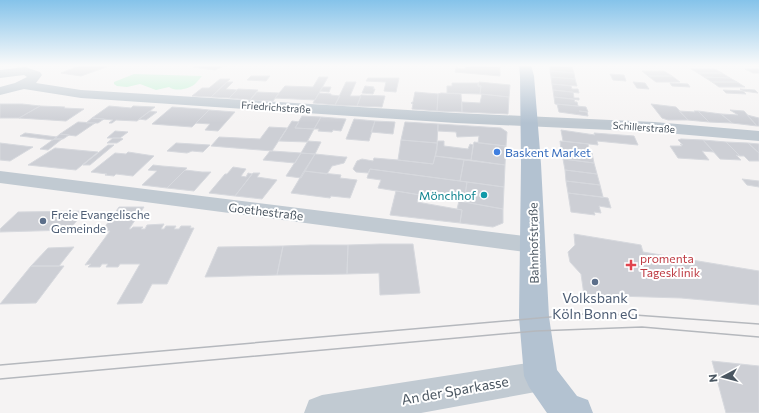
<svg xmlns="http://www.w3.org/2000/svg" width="759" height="413" viewBox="0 0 759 413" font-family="Commissioner,sans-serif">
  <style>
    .green { fill: #c3f1d5 }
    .building { fill: #cdcfd5; stroke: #d7d9de }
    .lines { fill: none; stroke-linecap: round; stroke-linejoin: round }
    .minor { fill: #c1cad2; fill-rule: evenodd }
    .major { fill: #b3c2d1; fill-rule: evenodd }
    .tram { stroke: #b5b8bd; stroke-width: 1.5 }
    .shop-dot { fill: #3f7fe0; stroke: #fff; stroke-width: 1.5 }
    .culture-dot { fill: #0f9aa8; stroke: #fff; stroke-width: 1.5 }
    .service-dot { fill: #5c6f8a; stroke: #fff; stroke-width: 1.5 }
    .health-dot { fill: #e0444e; stroke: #fff; stroke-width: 1.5 }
    .labels { text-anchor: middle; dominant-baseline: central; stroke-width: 4; stroke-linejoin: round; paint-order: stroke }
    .far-street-label { font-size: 10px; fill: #4a5661; stroke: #fff }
    .shop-label { font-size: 12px; fill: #366cbe; stroke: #fff; text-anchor: start }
    .culture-label { font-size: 12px; fill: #0d838f; stroke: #fff; text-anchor: end }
    .street-label { font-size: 12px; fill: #4a5661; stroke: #fff }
    .service-label { font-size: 12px; fill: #4e5e75; stroke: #fff; text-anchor: start }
    .health-label { font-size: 12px; fill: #be3a42; stroke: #fff; text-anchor: start }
    .near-service-label { font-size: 14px; fill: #4e5e75; stroke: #fff }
    .near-street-label { font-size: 14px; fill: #4a5661; stroke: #fff }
  </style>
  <rect width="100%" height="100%" fill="#f5f3f3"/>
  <path class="green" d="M134,74L202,76C200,78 198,81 196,83C190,89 176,92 169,87L156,90L140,84L127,87L117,86L114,84V82Z"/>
  <path class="building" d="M81,65H105L109,66L81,76L61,73Z
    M197,65H226L215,70L193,67Z
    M471,65L500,67V76L455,72L456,68L465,69L466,66L470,67Z
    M550,65L572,67L574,73L550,71Z
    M691,69H715L722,73H698Z
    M745,69H759V73H753Z
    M550,71L574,73L575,79L551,77Z
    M642,71H664L672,76H648Z
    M698,73H722L730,78L704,77Z
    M610,74L624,75L626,81L613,80Z
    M251,76H270L266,81L247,80Z
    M648,76H672L680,82H656Z
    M319,77H328L315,100L275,98L285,86L313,87Z
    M551,77L575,79L577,86L552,84Z
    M704,77L730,78L737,82H712Z
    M368,78H399L396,92L384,91L386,82L366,81Z
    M220,79H230L211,97L192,96L202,88H209Z
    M227,82H233L226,89L237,90L229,98L211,97Z
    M346,82H356L350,96H361L357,106L335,105Z
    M479,82L510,85L509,97L480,94L481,86H478Z
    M633,82L645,83L649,89L637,88Z
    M712,82H737L745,87H719Z
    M452,83H478V86H481L480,94L447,93V86H452Z
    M670,83L688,84L690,87L672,86Z
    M552,84L571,86L572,89H578L579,93L553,90Z
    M365,86L374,87L373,89H375L373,94L362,93Z
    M323,87H331L329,92L320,91Z
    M238,89L258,90L250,100L229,98Z
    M740,89L755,90L758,93L743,91Z
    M553,90L573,92L574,98H579V100L554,97Z
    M723,90L743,91L746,94L726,93Z
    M257,92L279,93L273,101L250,100Z
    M415,92L438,94L437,111L412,109L413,104L411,103L413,102Z
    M319,93L331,94V95L340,96L335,105L313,103Z
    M441,93L461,94L462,112L437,111L438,94Z
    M482,94L509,97L508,114L462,112V102L480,103Z
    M361,95L385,96L382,107L357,106Z
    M554,97L574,99L575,102H577L578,106L555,104Z
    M0,104H22L40,106L19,118H0Z
    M557,104L586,107L588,112L579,111L587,112L588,116L559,112Z
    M651,104L676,107L688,120H668L662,118Z
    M40,106L65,107L64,108L84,109L66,121L19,118Z
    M109,106L131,108L133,106L155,107L137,121L116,120L112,123H109L113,120L92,118Z
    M172,107L200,109L209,110L192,127L152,124Z
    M209,110L235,112L218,131L205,130L210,124L196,123Z
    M730,110L744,111L757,126L732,123L721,114L738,115Z
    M150,111L157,112L146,120L139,119Z
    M679,111L695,112L694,111H698L709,122L688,120Z
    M698,111L721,114L732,123L709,122Z
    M747,115L759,118V126H757Z
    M302,116L321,117L314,129L295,128Z
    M321,117L346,119L341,131L333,130L332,132L318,131L319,129H314Z
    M92,118L104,119L98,123H86Z
    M354,119L375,121L369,141L346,139Z
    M292,121L299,122L295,128L314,129L307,142L279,141Z
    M375,121L395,122L393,134L371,132Z
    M78,122L95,123L76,136L60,134Z
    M405,122L438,124L437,143L401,140Z
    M438,124L501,128L507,132L506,146L478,143L479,136L457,137L456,132L438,131Z
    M269,127L287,128L272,151L211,146L219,137L260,139Z
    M561,130L595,135L594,133L634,136L638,145L597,141L598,145L563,141Z
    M115,131L128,132L120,138H107Z
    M25,133L57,137L53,140L20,136Z
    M60,134L69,135L63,139H54Z
    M113,138H120L123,139L117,143H107Z
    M54,139H62L48,150L40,149Z
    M681,139L703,140L714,152L702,151L709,160L678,158L670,146H682L680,144L683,145L678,140Z
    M401,140L437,143V150L433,164L398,160Z
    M703,140L726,142L740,156L736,155L741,160L720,159Z
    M308,141L321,142L315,154L301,153Z
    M438,141H444V146L468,149L470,144L473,145L471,160L435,156Z
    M560,141L588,144L589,149H586L587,153L561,150Z
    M474,142L506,146L505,165L471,160Z
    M726,142L748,143L759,153V161H749L744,156H740Z
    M0,143L33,147L10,161L0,160Z
    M176,143L210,145L203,152L192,151L187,153L167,151Z
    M748,143L759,144V153Z
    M108,145H114L90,165H83Z
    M55,148L98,152L76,170L28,165Z
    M561,150L592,153L594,163L563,159Z
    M270,151H272L301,153L295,163L263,160Z
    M128,152L154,156L133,176L116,174L114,176L105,175L107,174L91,172L115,153L126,154Z
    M301,153L315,154L301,178L286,176Z
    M315,154L344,157H347L344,163L332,166L327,174L304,171Z
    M435,156L464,160L460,181L370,169L368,173L356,172L353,169L357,161L362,159L373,161L374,158L398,160L433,164Z
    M563,159L594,163L597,174L565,170Z
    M464,160L505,165L504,187L460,181Z
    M153,165L162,166L187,168L167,188L142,185L157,171L148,170Z
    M233,167L246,169L241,176L246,177L248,173L252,174L235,196L209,193L225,174H227Z
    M370,169L467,182L464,202L378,188L381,180L367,178Z
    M185,170L202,172H211L194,191L167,188Z
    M565,170L597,174L600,185L566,181Z
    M304,171L341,175L340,178L357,180L350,198L331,196L330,198L291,193Z
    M253,173H260L257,177L277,180L262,199L235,196Z
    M742,179L759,181V187L747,185Z
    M566,181L600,185L603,197L568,193Z
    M467,182L504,187L503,209L464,202Z
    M396,191L420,195L417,202L462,210L460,223L390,215Z
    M568,193L608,198L611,208L599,206L601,213L594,212L595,215L571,212Z
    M459,201L503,209V223L493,227L460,223L462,210L457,209Z
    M119,207H144L129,229H131L133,227H143L141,229H145L147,225L164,224L161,229H164L166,226H176L174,229H179L181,226H191L190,228H194L167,284H152L142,303L117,304L140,264H120L118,267H106L108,264H102L100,267H88L91,264L85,265L110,231H102Z
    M85,211L69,230L0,232V229L18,212Z
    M574,234L641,245L643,252L759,271V305L681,298L584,295L581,274L570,262L568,252L575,245Z
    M380,244H413L420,293L380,295L379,273L347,274L348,245Z
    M311,245H348L347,274L277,275L283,246Z
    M283,246L277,275L205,277L218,247Z
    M74,247L59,266H31L48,248Z
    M31,266H64L36,303L0,304Z
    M712,361L759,366V413H726Z"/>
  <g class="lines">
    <path class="minor" d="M25,67L40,72L42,75L36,83L81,90L456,113L654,122L759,131V141L654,132L456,123L81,98L24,89L0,95V87L15,83L27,77L24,75L0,78V70Z
      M0,171L533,237L542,239L545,245L542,251L533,253L0,183Z
      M541,361L553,365L558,376L553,387L541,391L421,413H304L309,400L322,395Z"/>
    <path class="major" d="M519,65H531L534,76L541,164L549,317L557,370L577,396L588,400L593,413H547L529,387L524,376L519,317L521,164L520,76Z"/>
    <path class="tram" d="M0,365L584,314L635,315L759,324
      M0,379L536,331L642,327L759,337"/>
  </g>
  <linearGradient id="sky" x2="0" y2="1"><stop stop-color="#85c3ea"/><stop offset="0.53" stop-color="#fafafa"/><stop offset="1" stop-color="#fafafa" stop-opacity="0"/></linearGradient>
  <rect width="759" height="123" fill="url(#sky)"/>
  <circle class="shop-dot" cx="497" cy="152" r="4"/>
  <circle class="culture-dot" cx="484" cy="195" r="4"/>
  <g class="service-dot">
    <circle cx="43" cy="221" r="4"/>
    <circle cx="595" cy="282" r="4"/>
  </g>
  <path class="health-dot" d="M629 259h4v4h4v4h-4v4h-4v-4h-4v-4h4z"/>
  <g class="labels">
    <g class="far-street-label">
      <text transform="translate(276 107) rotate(4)">Friedrichstraße</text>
      <text transform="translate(644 127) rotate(4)">Schillerstraße</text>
    </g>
    <g class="shop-label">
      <text x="505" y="152">Baskent Market</text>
    </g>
    <g class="culture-label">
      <text x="476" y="195">Mönchhof</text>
    </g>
    <g class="street-label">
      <text transform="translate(266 211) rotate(7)">Goethestraße</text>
      <text transform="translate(533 243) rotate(-91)">Bahnhofstraße</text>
    </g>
    <g class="service-label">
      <text x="51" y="214">Freie Evangelische<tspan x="51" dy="14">Gemeinde</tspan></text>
    </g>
    <g class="health-label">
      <text x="640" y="258">promenta<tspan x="640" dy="14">Tagesklinik</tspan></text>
    </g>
    <g class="near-service-label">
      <text x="595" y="297">Volksbank<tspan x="595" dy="16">Köln Bonn eG</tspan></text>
    </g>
    <g class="near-street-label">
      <text transform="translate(455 390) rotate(-10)">An der Sparkasse</text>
    </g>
  </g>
  <g transform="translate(723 377) rotate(263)" stroke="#ffffff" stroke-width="3" paint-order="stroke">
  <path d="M0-3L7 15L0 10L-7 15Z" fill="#4a5661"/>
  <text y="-6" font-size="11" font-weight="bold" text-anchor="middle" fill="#4a5661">N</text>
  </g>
</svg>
